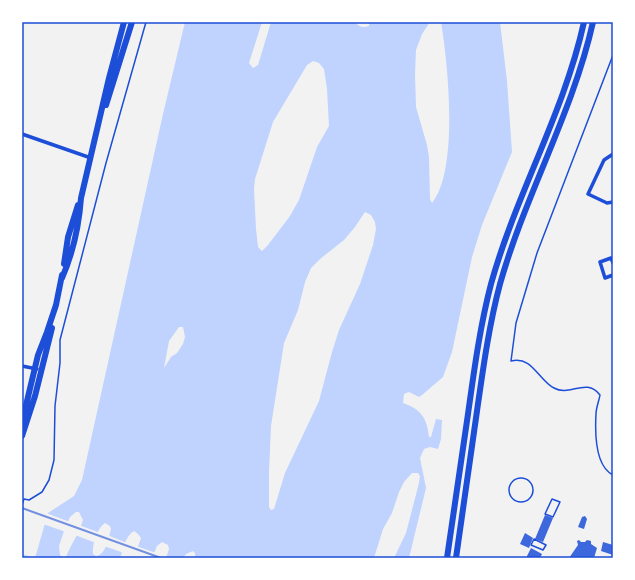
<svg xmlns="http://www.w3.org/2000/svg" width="635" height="580" viewBox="0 0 635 580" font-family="Rubik,sans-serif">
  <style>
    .water { fill: #bfd3fe; fill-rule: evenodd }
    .pier { fill: #f2f2f2 }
    .building { fill: #3d67dc }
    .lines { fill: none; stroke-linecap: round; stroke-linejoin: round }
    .path { stroke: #1d4ed8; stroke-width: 1.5 }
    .minor { stroke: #1d4ed8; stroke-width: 3.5 }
    .primary { stroke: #1d4ed8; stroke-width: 6 }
    .trunk { stroke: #1d4ed8; stroke-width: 6 }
    .rail { stroke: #7290e2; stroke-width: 2 }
    .neatline { fill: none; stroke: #1d4ed8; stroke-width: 1.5 }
  </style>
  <rect width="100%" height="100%" fill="#f2f2f2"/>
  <path class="water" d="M185,22H262L249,63L253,68L258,65L271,22H355C359,27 363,28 369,26V22H430L422,34L416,50L415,74L416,107L427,145L429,157L430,199L432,203C459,170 448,63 441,22H500L507,81L512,152L482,225L472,257L452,352L443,377L422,395L419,397L409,392L404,394L403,403C421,409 427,418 429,437H431L436,419L442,420L441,439L438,449L430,447L424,449L420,458L426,488L409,558H394L406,533L419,483L420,476L418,473H412L404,482L399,492L392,513L383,529L374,558H195V553L193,551L186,554L183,558H166L169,549L168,545L162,542L157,546L152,558H134L141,538L138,534L134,531C125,536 123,550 120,558H22V554L35,558L48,513L74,496L82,480L163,114ZM313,61L319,63L324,69L327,89L329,126L317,147L299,200L290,216L268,245L262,251L258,247L256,229L254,189L255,179L273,122L307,65ZM365,212L371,215L375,222L376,229L373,245L360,284L339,330L332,352L319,401L285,473L274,509L271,510L269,507V472L271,426L284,343L298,310L305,282L311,268L320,259L344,240L355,227ZM179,327H183L185,337L183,344L177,353L171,357L164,368L169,341ZM76,512H79L83,520C79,534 71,544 66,557H63L60,555L59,546L64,531L70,517ZM105,523L110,526L111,529C109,537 106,555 96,556L93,554C92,545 97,528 105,523Z"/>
  <path class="pier" d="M46,513L70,522L66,532L43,524Z
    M79,525L100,533L96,543L75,535Z
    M107,535L127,543L124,553L104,546Z
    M136,546L156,553L154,558H138L132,556Z"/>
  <path class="building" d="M545,515L553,518L543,542L535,539Z
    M585,516L587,519L584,529L578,527L582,517Z
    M525,533L533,538L529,548L520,544Z
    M579,540L581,542H585L587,540L591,541V544L597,548L594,558H569L578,545L577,541Z
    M603,542L613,545V555L601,551Z
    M531,548L542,554L540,558H526Z"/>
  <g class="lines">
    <path class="path" d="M613,55L537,253L516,323L511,361C532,355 539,381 554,388C570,397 586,377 600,395C599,401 596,408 596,414C595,432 595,466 613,475
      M509 490a12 12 0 1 1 24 0a12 12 0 1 1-24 0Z
      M552,499L560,502L553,517L545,514Z
      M22,505L24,499L29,500L42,492L49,480L54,460L55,406L60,363V340L106,163L146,22
      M534,539L546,545L543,550L531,545Z"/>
    <path class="minor" d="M22,134L91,158
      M613,154L604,160L588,194L607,203L613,202
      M613,263L611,258L600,262L605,278L613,275
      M22,366L37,369"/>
    <path class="primary" d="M106,105L132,22
      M64,264L68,237L78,205
      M62,278C73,253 79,225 81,198L109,78L124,22
      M22,422L38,355L47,332L56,305L62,275
      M22,436L35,396L52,328"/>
    <path class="trunk" d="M447,558C454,510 461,462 468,414C474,371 480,326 491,284C516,194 564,113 584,22
      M456,558C463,509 470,460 477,411C483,369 489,325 500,284C525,195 573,112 593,22"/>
    <path class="rail" d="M22,508L161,558"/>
  </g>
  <rect width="635" height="580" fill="none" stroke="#ffffff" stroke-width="46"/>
  <rect x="23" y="23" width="589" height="534" class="neatline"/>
</svg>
